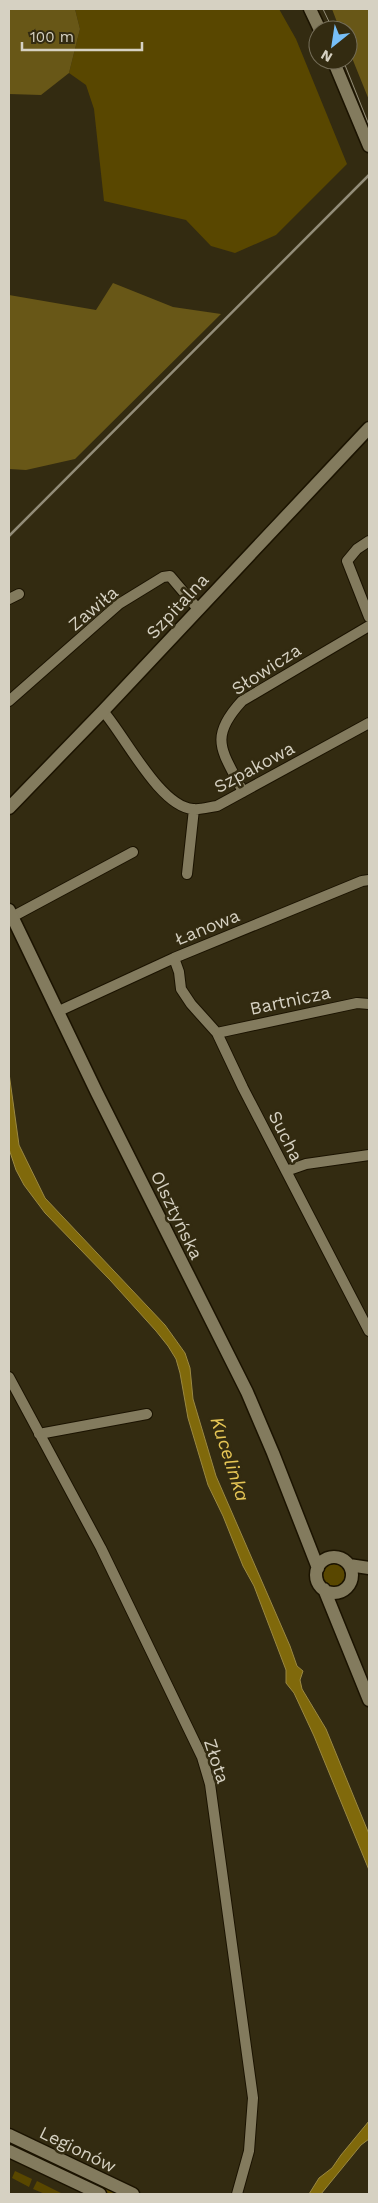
<svg xmlns="http://www.w3.org/2000/svg" width="378" height="2203" viewBox="0 0 378 2203" font-family="'Work Sans',sans-serif">
  <style>
    .green { fill: #594700 }
    .forest { fill: #685717 }
    .water { fill: #80690b; stroke: #9a8842 }
    .lines { fill: none; stroke-linecap: round; stroke-linejoin: round }
    .street-casing { stroke: #1b1300; stroke-width: 12 }
    .secondary-casing { stroke: #1b1300; stroke-width: 15 }
    .street { stroke: #837b5e; stroke-width: 10 }
    .secondary { stroke: #837b5e; stroke-width: 12 }
    .tram { stroke: #938d79; stroke-width: 1 }
    .rail { stroke: #938d79; stroke-width: 2.5 }
    .labels { text-anchor: middle; dominant-baseline: central; stroke-width: 5; stroke-linejoin: round; paint-order: stroke }
    .street-label { font-size: 18px; fill: #d6d1c2; stroke: #332b11 }
    .water-label { font-size: 19px; font-style: italic; fill: #e5c555; stroke: #332b11 }
  </style>
  <rect width="100%" height="100%" fill="#332b11"/>
  <path class="green" d="M75,9H279L296,39L347,164L276,235L235,253L211,246L186,220L104,201L94,109L86,85L69,73L80,29Z
    M322 1575a12 12 0 1 1 24 0a12 12 0 1 1-24 0Z
    M9,2140L122,2194H108L9,2146Z
    M15,2171L32,2179L29,2187L12,2178Z
    M37,2181L63,2194H45L33,2189Z"/>
  <path class="forest" d="M9,9H75L80,29L69,73L41,95L9,94Z
    M332,9H369V100L348,48V30H340Z
    M113,283L173,307L221,314L75,459L26,470L9,469V295L96,310Z"/>
  <path class="water" d="M9,1073L19,1145L45,1198L165,1325L185,1353L190,1368L193,1399L216,1476L290,1646L297,1666L303,1671L300,1680L302,1689L326,1729L369,1834V1870L314,1736L294,1693L286,1683V1670L254,1586L243,1566L223,1516L208,1485L188,1418L180,1373L176,1359L168,1346L156,1331L110,1280L45,1213L24,1185L16,1170L9,1149Z
    M369,2121V2139L361,2145L321,2194H309L319,2178L332,2168L341,2155Z"/>
  <g class="lines">
    <defs>
      <path id="street" d="M369,541L357,549L347,561L369,617
        M9,599L19,594
        M9,701L119,604L163,577L170,576L198,609
        M103,711C125,736 160,807 193,809C201,810 209,807 217,806L369,723
        M243,792C223,751 207,739 242,701L369,626
        M187,874L194,809
        M12,917L133,852
        M174,958L179,972L181,989L191,1004L217,1033L243,1088L369,1331
        M59,1011L174,958L362,881L369,880
        M217,1033L357,1003L369,1004
        M286,1171L306,1164L369,1155
        M9,1377L101,1548L202,1757L210,1784L253,2098L249,2151L237,2194
        M39,1434L147,1414"/>
      <path id="secondary" d="M310,9L320,30
        M333,60L369,146
        M9,808L103,711L369,428
        M9,910L97,1093L247,1392L273,1453L318,1568
        M316 1575a18 18 0 1 1 36 0a18 18 0 1 1-36 0Z
        M349,1565L369,1568
        M324,1589L369,1700
        M9,2135L133,2194
        M9,2151L100,2194"/>
    </defs>
    <use href="#street" class="street-casing"/>
    <use href="#secondary" class="secondary-casing"/>
    <use href="#street" class="street"/>
    <use href="#secondary" class="secondary"/>
    <path class="tram" d="M323,9L333,30
      M343,60L369,125"/>
    <path class="rail" d="M9,536L369,175"/>
  </g>
  <g class="labels">
    <g class="street-label">
      <text transform="translate(177 606) rotate(-47)">Szpitalna</text>
      <text transform="translate(93 608) rotate(-40)">Zawiła</text>
      <text transform="translate(266 669) rotate(-33)">Słowicza</text>
      <text transform="translate(254 767) rotate(-28)">Szpakowa</text>
      <text transform="translate(207 927) rotate(-22)">Łanowa</text>
      <text transform="translate(290 1000) rotate(-12)">Bartnicza</text>
      <text transform="translate(286 1136) rotate(63)">Sucha</text>
      <text transform="translate(177 1215) rotate(64)">Olsztyńska</text>
      <text transform="translate(217 1761) rotate(72)">Złota</text>
      <text transform="translate(78 2149) rotate(26)">Legionów</text>
    </g>
    <g class="water-label">
      <text transform="translate(230 1459) rotate(72)">Kucelinka</text>
    </g>
  </g>
  <rect width="378" height="2203" fill="none" stroke="#d6d1c2" stroke-width="20"/>
  <g transform="translate(333 45) rotate(210)"><circle r="24" fill="#332b11" stroke="#746d58"/>
  <path d="M0-4L9 19L0 12L-9 19Z" fill="#77bff7"/>
  <text y="-8" font-size="14" font-weight="bold" text-anchor="middle" fill="#d6d1c2">N</text>
  </g>
  <path d="M22 42v8h120v-8" fill="none" stroke="#d6d1c2" stroke-width="2.5"/>
  <text x="30" y="42" font-size="15" fill="#d6d1c2" stroke="#332b11" stroke-width="4" paint-order="stroke">100 m</text>
</svg>
